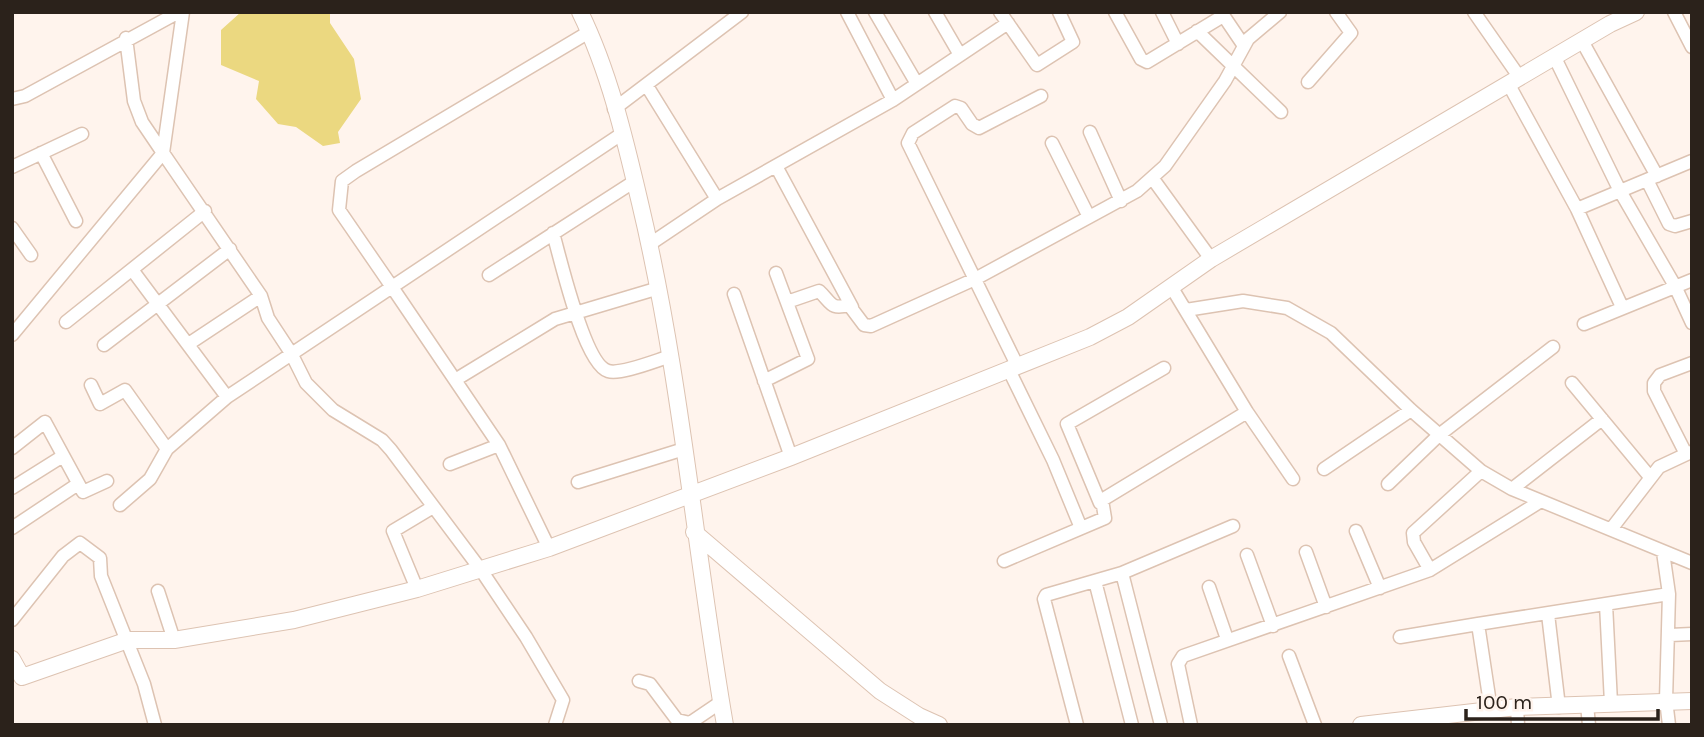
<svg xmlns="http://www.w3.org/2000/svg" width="1704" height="737" viewBox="0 0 1704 737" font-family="Karla,sans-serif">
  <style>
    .water { fill: #ebd880 }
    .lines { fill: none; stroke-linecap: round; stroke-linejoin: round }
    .minor-casing { stroke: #ddc3b2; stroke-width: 15 }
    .tertiary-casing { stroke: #ddc3b2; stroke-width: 18 }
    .minor { stroke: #fff; stroke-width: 12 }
    .tertiary { stroke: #fff; stroke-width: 16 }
  </style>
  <rect width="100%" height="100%" fill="#fff4ed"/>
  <path class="water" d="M241,12H330V23L354,59L361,99L338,132L340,143L323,146L296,127L278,124L256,99L259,81L221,65V30Z"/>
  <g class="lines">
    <defs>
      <path id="minor" d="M847,12L893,100
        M875,12L917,84
        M935,12L960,55
        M1000,12L1037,65L1073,42L1059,12
        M1115,12L1141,59L1147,62L1223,16
        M1162,12L1178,44
        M1221,12L1244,46
        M1474,12L1520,78
        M1674,12L1692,47
        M1197,31L1281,112
        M589,32L356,171L342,181L339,210L392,287L623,133
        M126,38L134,101L142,122L163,153
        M1582,41L1657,176
        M1555,58L1620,191L1675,286L1692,323
        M1308,82L1351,33L1336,12
        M1509,85L1577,209L1622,307
        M647,86L717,199
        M12,99L25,96L179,12
        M614,109L742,12
        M1090,132L1121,201
        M1052,143L1089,217
        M41,153L76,221
        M163,153L183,12
        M776,166L852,307
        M12,167L82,134
        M1153,179L1211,259
        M1647,180L1669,224L1675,226L1692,221
        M1577,209L1692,161
        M12,228L31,255
        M553,233C560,257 584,364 608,371C621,375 657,360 671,356
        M650,244L717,199L893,100L1008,23
        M133,271L227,397
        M489,275L635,181
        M1172,288L1247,412L1293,479
        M734,294L791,457
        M787,302L819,291C832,303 830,310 849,305L864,325L871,326L975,279L1137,191L1165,166L1225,81L1248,39L1280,12
        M1186,310L1243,301L1287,308L1331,333L1411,410L1481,471L1512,489L1692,563
        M66,322L205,211
        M1584,324L1692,280
        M12,335L163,153L261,296L268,318L291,353L306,383L333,410L382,440L391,450L481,570L526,637L563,700L555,725
        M190,343L261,296
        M104,345L230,249
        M1017,365L908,143L913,133L955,106L961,108L972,124L979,128L1041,96
        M1009,370L1053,460L1081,528
        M455,380L555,319L659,288
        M764,381L808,359L776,273
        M1572,383L1650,477
        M91,385L100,404L125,390L167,449
        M12,448L45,422L83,492L107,481
        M1686,454L1654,391V383L1660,375L1692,363
        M450,464L499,445
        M1324,469L1411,410
        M578,482L684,449
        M1388,484L1439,435L1553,347
        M12,488L63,456
        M1512,489L1602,419
        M1100,503L1067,424L1164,368
        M120,505L150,479L167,449L227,397L392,287L499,445L549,548
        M12,528L78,484
        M1612,528L1659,467L1691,452
        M1356,531L1380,588
        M1306,552L1326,607
        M1663,552L1669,594L1666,700L1669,725
        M1247,555L1273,626
        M1004,561L1105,518L1102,500L1247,412
        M1430,570L1414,542L1413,533L1481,471
        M1122,573L1161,725
        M1095,581L1132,725
        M1209,587L1227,639
        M417,589L393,531L433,507
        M158,591L174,640
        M1606,604L1611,703
        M1548,614L1559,707
        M12,620L63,556L80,543L100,558L101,576L144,684L155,725
        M1478,624L1669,594
        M1670,635L1692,634
        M1400,637L1478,624L1491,710
        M1289,656L1315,725
        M639,681L650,684L677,720L690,723L721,702
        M1587,705L1589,725
        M1517,707L1518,725
        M1077,725L1044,599L1046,595L1122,573L1233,526
        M1191,725L1178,664L1183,656L1430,570L1541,501"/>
      <path id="tertiary" d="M580,12C609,71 625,139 640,203C681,375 695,551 725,725
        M694,532L880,691L919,716L939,725
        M12,659L22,677L128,640H174L294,620L417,589L549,548L791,457L1090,337L1128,317L1211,259L1610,24L1636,12
        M1361,725L1517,707L1692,701"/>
    </defs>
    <use href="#minor" class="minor-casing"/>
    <use href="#tertiary" class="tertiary-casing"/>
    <use href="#minor" class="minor"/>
    <use href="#tertiary" class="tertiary"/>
  </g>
  <rect width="1704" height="737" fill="none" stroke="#2b221b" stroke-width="28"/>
  <path d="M1466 709v10h192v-10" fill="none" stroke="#2b221b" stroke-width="3.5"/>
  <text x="1476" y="709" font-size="21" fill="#2b221b" stroke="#fff4ed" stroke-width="5" paint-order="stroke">100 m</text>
</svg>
